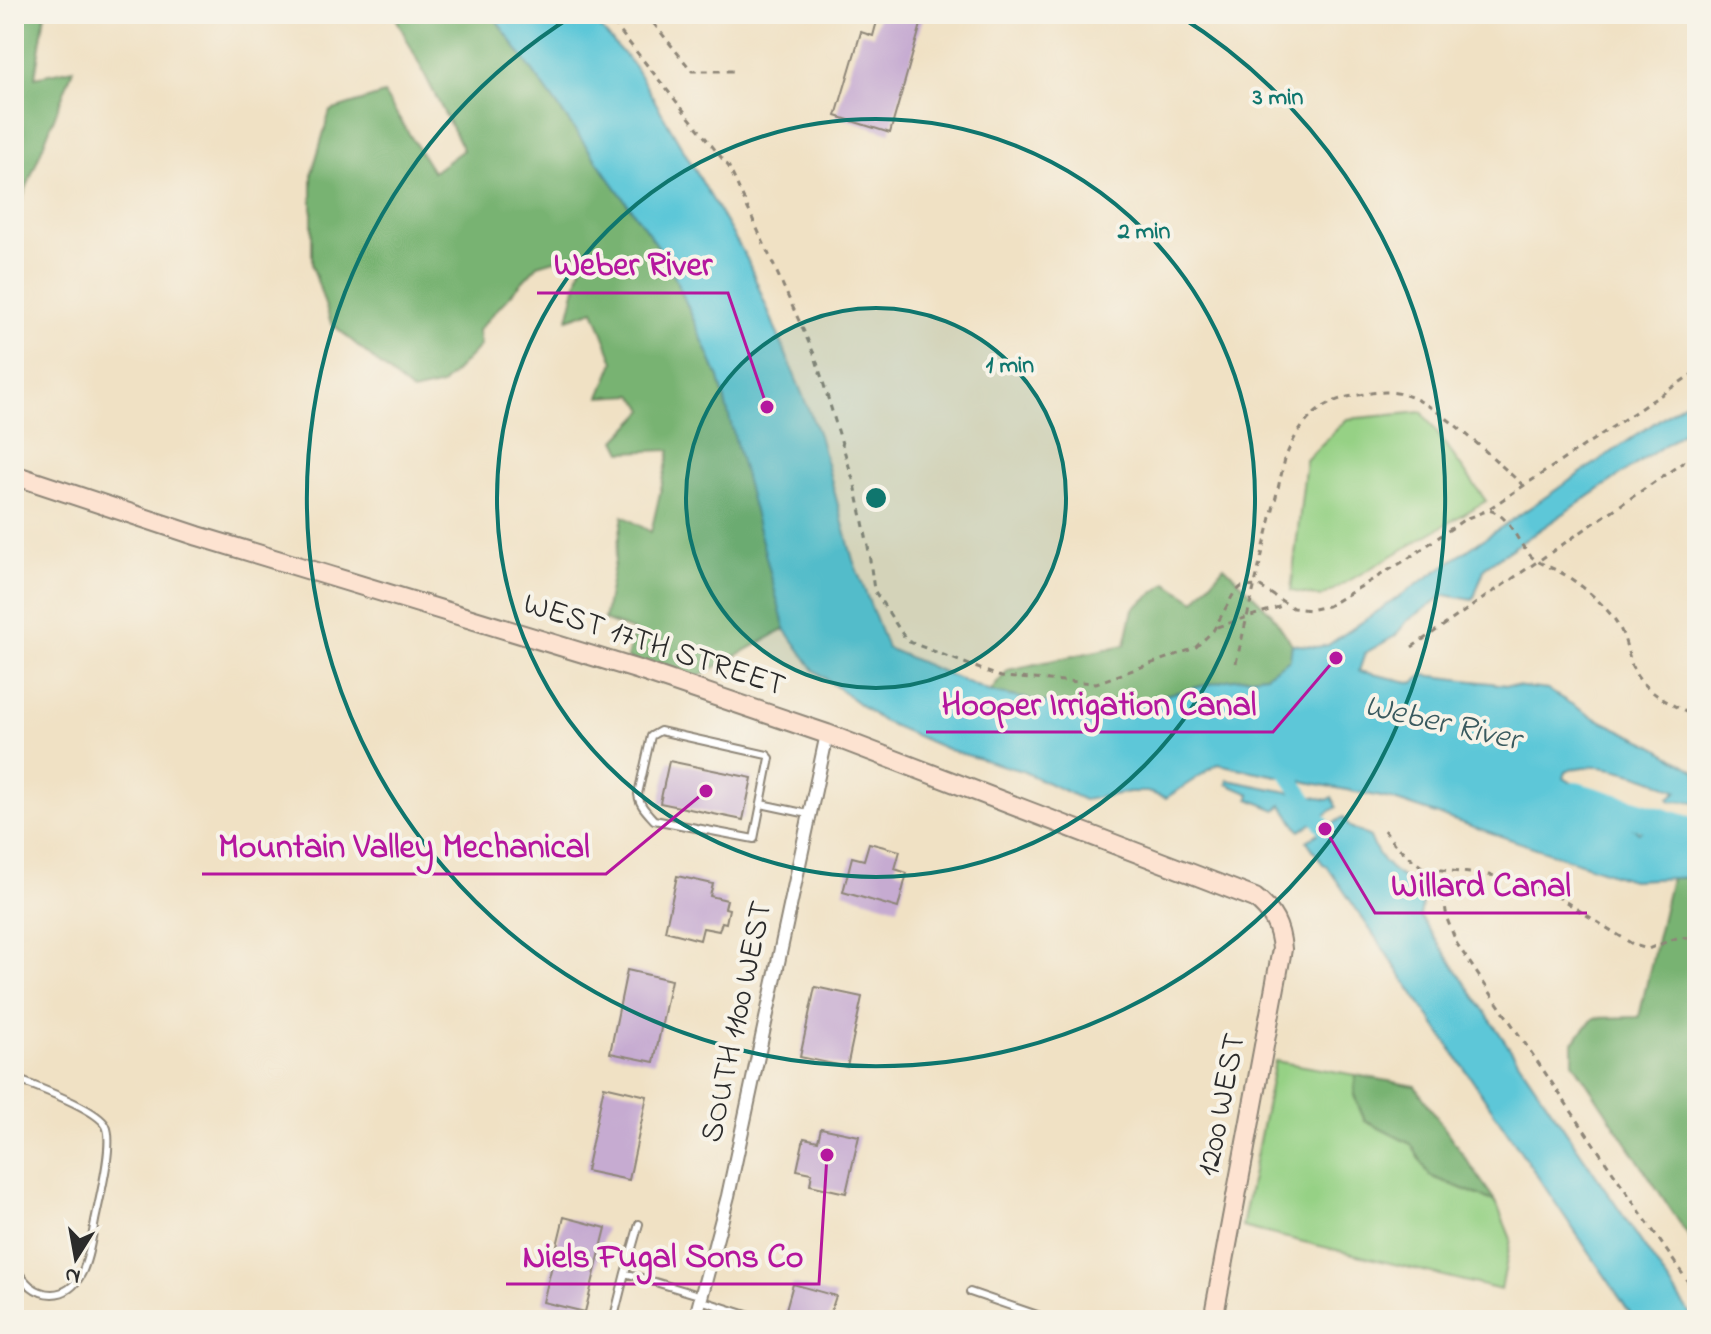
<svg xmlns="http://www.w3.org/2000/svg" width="1711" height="1334" viewBox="0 0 1711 1334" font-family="'Indie Flower',sans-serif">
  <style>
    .green { fill: #96d185; stroke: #607e58; stroke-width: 2 }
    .forest { fill: #78b372; stroke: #526f4e; stroke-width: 2 }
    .water { fill: #5dc7d8; stroke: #447982; stroke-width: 2 }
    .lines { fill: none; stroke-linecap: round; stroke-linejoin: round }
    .canal { stroke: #5dc7d8; stroke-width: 16 }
    .river { stroke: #5dc7d8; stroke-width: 28 }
    .building { fill: #c6abd1 }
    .lane-casing { stroke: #8e8678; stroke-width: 10 }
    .street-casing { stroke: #8e8678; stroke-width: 16 }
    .secondary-casing { stroke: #8e8678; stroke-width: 22 }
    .path { stroke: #8e8678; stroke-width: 3; stroke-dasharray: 6 6; stroke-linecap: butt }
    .lane { stroke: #fff; stroke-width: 6 }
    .street { stroke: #fff; stroke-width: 12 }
    .secondary { stroke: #fde3d1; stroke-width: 18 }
    .ring { fill: none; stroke: #0f766e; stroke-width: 4 }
    .labels { text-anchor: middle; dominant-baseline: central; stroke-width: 8; stroke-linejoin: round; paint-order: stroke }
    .street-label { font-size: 32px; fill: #2b2b2b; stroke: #f7f3e8 }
    .water-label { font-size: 34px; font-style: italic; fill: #3a5a5f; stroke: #f7f3e8 }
    .centre { fill: #0f766e; stroke: #f7f3e8; stroke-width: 4 }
    .ring-label { font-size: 24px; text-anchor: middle; font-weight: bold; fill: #0f766e; stroke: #f7f3e8; stroke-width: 8; stroke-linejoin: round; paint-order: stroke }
    .leader { fill: none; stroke: #b5179e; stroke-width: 3 }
    .callout-dot { fill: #b5179e; stroke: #f7f3e8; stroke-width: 3 }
    .callout-label { font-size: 34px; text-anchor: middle; font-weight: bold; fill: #b5179e; stroke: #f7f3e8; stroke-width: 8; stroke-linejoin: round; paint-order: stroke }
  </style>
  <rect width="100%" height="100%" fill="#f7f3e8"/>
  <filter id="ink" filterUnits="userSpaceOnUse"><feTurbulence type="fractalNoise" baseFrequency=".0125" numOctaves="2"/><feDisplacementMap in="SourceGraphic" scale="16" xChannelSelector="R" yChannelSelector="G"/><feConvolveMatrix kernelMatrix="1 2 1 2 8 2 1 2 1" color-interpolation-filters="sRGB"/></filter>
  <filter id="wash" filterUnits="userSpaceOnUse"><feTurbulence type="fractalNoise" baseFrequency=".006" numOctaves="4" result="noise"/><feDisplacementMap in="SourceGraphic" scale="32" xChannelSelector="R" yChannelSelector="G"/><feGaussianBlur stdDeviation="1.8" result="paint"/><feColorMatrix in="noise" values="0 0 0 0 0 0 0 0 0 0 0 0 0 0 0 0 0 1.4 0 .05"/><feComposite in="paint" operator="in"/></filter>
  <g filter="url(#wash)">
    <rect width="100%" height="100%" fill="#f0e1c4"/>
    <path class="green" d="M1422,412L1486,501L1321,597L1291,591L1306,460L1347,419Z
      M1275,1061L1356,1075L1354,1095L1365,1121L1411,1143L1430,1176L1496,1202L1511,1239L1501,1290L1242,1227Z"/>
    <path class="forest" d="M18,14H45L35,77L73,69L14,220V68Z
      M394,14H492L667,259L719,378L785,629L692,680L627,658L634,631L604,620L623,516L651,532L670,450L622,452L616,440L645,410L633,395L600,397L614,362L594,310L568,319L585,251L538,265L478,330L480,346L442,385L412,392L331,323L312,265V173L330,111L384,94L433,172L463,150Z
      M1224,566L1271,613L1292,644L1290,659L1266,675L1227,680L1094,712L990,692L1008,670L1125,645L1133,609L1167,583L1195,601Z
      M1697,877V1249L1573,1062V1042L1594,1018L1639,1017L1671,878Z
      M1356,1075L1415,1086L1496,1202L1430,1176L1411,1144L1365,1121L1354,1095Z"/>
    <path class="water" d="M492,14H588L635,67L747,259L819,435L853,560L887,648L990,692L1094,712L1227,680L1266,675L1290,659L1292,644L1316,647L1328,645L1697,394V423L1485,567L1473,600L1445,595L1407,621L1395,636L1365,653L1359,671L1413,683L1424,675L1548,690L1591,716L1650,744L1697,772V802L1671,801L1669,798L1678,791C1650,778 1594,757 1566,772L1564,778L1572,783L1584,786L1605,800L1618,817L1639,832L1656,823L1674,828L1697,823V877L1631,880L1391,799L1218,764L1166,798L1147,792H1129L1084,800L1022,771L949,750L882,721L814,670L785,629L719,378L667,259Z
      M1228,780L1328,800L1332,797L1337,807L1300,831L1282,805L1276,810L1249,799L1250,794L1227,784Z
      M1343,817L1350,827L1370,837C1381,867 1399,876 1425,891L1420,916L1694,1320H1635L1327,866L1323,864L1307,841Z"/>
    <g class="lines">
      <path class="canal" d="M1280,763L1337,846"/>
      <path class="river" d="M1575,796L1697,833"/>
    </g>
    <g id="blocks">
      <path class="building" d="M879,14H924L890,133L836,116L861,32L873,36Z
        M669,761L752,778L743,820L660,803Z
        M869,843L900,851L895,869L907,873L898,908L843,892L852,857L864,860Z
        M677,876L713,884L710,896L727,900L725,908L729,909L726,923L722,922L719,931L703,928L700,940L665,931Z
        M627,970L671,980L654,1062L610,1053Z
        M815,987L862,997L847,1067L800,1057Z
        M604,1086L647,1096L629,1180L586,1171Z
        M821,1128L859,1136L846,1193L810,1185L812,1173L797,1170L804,1138L818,1141Z
        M564,1217L606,1228L585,1312L543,1302Z
        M793,1284L836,1296L828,1320H783Z"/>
    </g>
  </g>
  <g filter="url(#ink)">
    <use href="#blocks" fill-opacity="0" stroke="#8e8678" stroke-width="2"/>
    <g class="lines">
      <defs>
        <path id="lane" d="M14,500L20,481
          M660,731L767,755L770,758L754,839L654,820C647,812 639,805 638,794L651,736Z
          M761,804L808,814
          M14,1078C33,1086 97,1108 106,1126C114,1142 100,1197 96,1216C90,1243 88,1293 52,1294C34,1294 24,1281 14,1267
          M639,1224L625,1273L702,1296
          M970,1292L1052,1320
          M700,1300L763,1320
          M615,1313L625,1273"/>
        <path id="street" d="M695,1320L728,1196L827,734"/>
        <path id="secondary" d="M14,475L198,536L639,670L827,734L1255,898C1273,912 1280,926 1282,949L1213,1320"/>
      </defs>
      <use href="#lane" class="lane-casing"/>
      <use href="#street" class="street-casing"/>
      <use href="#secondary" class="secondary-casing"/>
      <path class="path" d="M606,14L729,167L815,356L856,489L868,546L874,590L907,641L1001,677L1096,683L1195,648L1213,631L1234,593L1241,587L1259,586L1293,608L1309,610L1328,606L1406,560L1465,519L1488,510C1511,514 1516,544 1533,558C1540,564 1551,567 1560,572C1580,583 1601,601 1615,620C1625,634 1627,650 1632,666C1641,692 1674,705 1697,718
        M646,14L692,71H737
        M1490,508L1697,371
        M1217,627L1285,605
        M1412,647L1697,453
        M1236,663L1285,459C1297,427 1317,402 1353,396C1369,393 1386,390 1402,394C1439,403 1494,460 1524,486
        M1384,830L1395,845L1423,868L1517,878L1558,897L1634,945L1648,949L1679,937L1697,940
        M1423,868L1443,890L1447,919L1457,944L1697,1295"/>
      <use href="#lane" class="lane"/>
      <use href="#street" class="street"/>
      <use href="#secondary" class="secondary"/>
    </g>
  </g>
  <circle cx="876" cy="498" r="190" fill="#0f766e" fill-opacity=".12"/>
  <g class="ring">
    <circle cx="876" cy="498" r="190"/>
    <circle cx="876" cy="498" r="379"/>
    <path d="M1178 15A569 569 0 1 1 574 15"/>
  </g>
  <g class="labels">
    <g class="street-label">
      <text transform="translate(654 646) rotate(18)">WEST 17TH STREET</text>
      <text transform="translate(738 1022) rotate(-78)">SOUTH 1100 WEST</text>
      <text transform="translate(1223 1105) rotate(-79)">1200 WEST</text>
    </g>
    <g class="water-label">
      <text transform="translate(1442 724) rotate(13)">Weber River</text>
    </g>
  </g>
  <circle cx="876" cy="498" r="12" class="centre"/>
  <g class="ring-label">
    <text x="1278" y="104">3 min</text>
    <text x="1144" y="238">2 min</text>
    <text x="1010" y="372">1 min</text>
  </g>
  <path class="leader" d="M767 407L728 293H537M1336 658L1273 732H926M706 791L606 874H202M1325 829L1375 913H1587M827 1155L819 1284H506"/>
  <g class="callout-dot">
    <circle cx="767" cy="407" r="8"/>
    <circle cx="1336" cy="658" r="8"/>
    <circle cx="706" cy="791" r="8"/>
    <circle cx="1325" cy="829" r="8"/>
    <circle cx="827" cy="1155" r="8"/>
  </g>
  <g class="callout-label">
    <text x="633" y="275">Weber River</text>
    <text x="1099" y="715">Hooper Irrigation Canal</text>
    <text x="404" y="857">Mountain Valley Mechanical</text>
    <text x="1481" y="896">Willard Canal</text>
    <text x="663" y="1267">Niels Fugal Sons Co</text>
  </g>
  <rect width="1711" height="1334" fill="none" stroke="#f7f3e8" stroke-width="48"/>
  <g transform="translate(76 1258) rotate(191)" stroke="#f7f3e8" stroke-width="6" paint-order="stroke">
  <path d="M0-6L14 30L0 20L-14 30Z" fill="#2b2b2b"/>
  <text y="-12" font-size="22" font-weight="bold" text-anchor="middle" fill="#2b2b2b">N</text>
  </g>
</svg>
